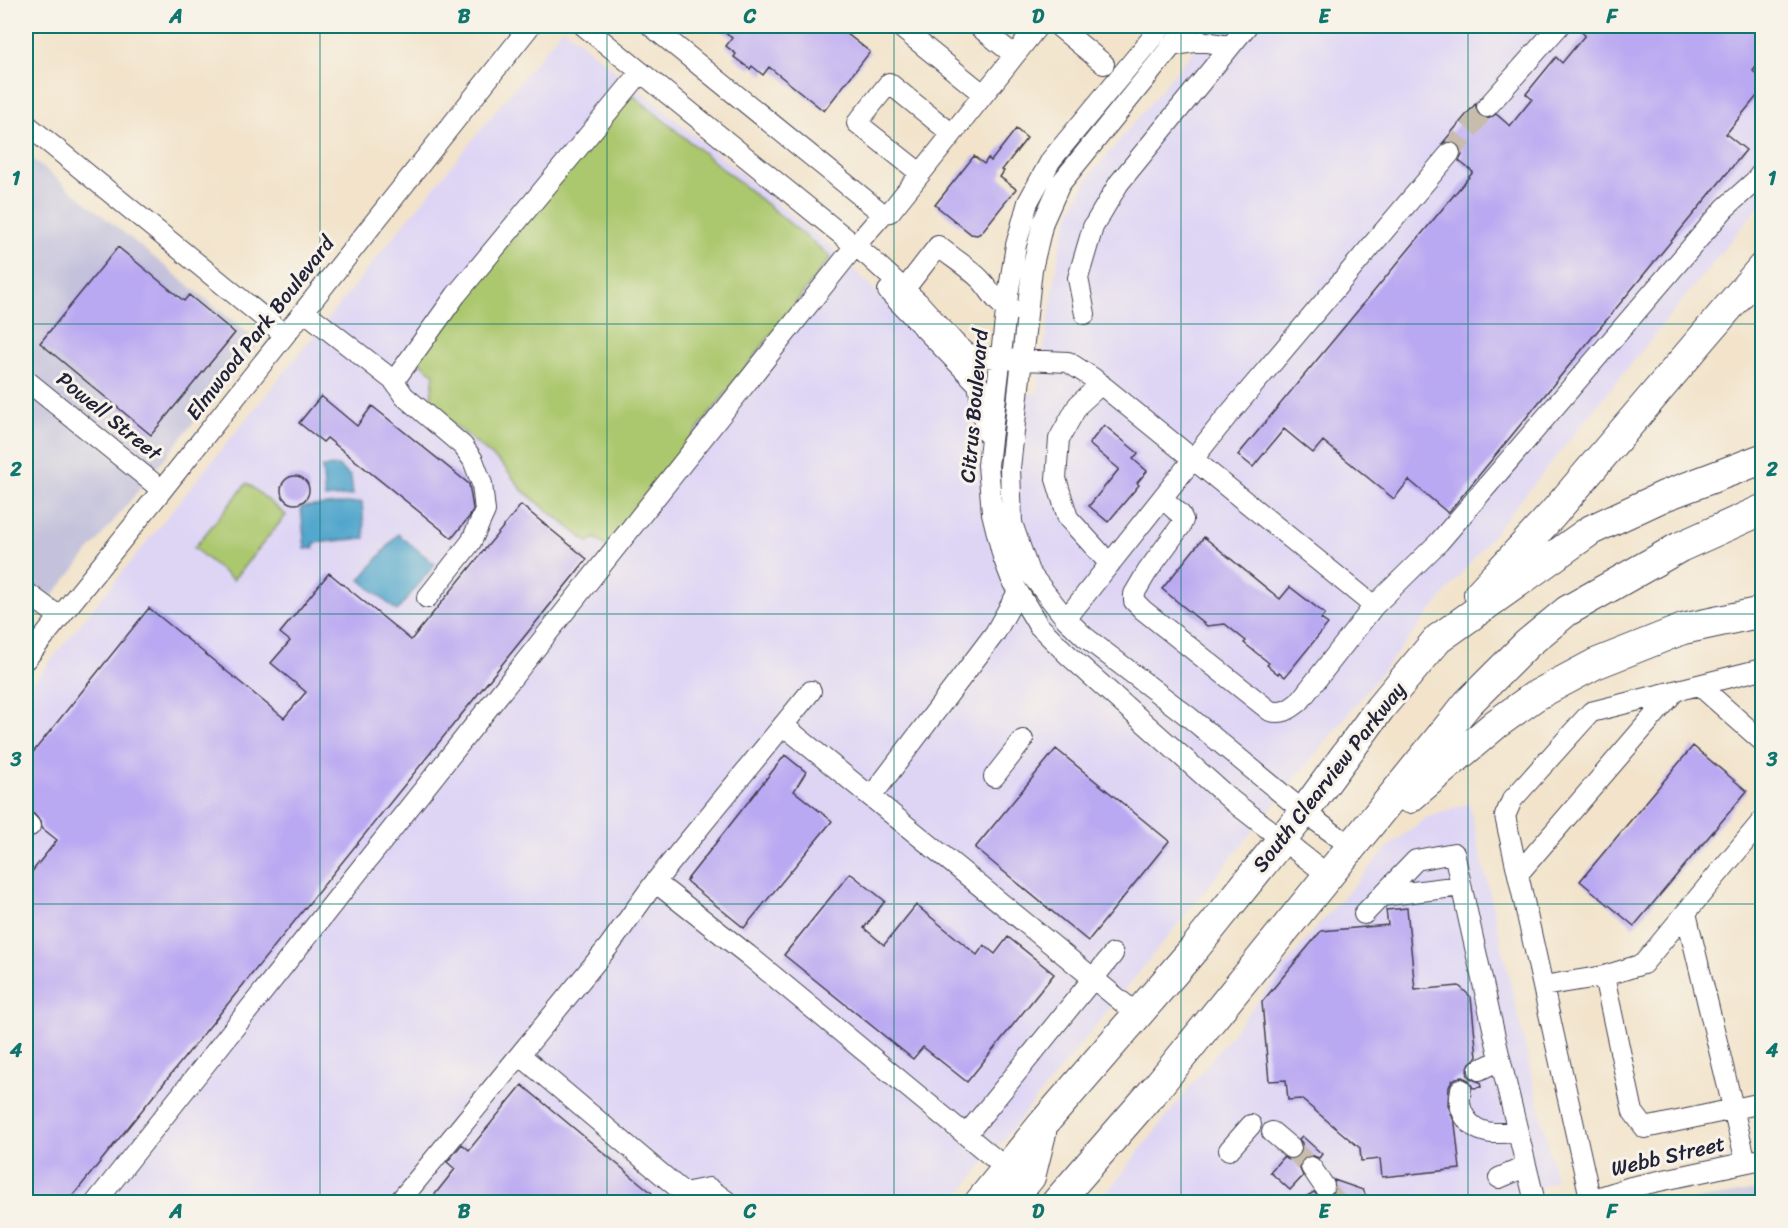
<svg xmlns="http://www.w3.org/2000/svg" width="1788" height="1228" viewBox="0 0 1788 1228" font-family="Sriracha,sans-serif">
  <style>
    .built { fill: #ded5f5 }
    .industrial { fill: #c3c1db }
    .green { fill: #acc86e; stroke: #677554; stroke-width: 1.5 }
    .water { fill: #50a5cc; stroke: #396484; stroke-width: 1.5 }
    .building { fill: #b9a8f2 }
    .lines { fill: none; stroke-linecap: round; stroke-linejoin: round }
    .minor-tunnel { stroke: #c8bcad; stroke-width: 20; stroke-dasharray: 20 10; stroke-linecap: butt }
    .minor-casing { stroke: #413f50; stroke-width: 22 }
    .highway-casing { stroke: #413f50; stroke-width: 32 }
    .minor { stroke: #fff; stroke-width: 20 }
    .highway { stroke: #fff; stroke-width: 30 }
    .grid { fill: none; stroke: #0f766e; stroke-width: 1.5; stroke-opacity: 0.55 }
    .labels { text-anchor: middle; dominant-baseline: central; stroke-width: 6; stroke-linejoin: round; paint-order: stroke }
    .street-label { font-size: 21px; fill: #22223b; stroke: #f7f3e8 }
    .neatline { fill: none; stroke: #0f766e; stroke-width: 2 }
    .grid-label { font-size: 20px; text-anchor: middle; font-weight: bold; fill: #0f766e }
  </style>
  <rect width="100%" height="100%" fill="#f7f3e8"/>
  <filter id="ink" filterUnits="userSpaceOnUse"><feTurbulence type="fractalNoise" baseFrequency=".0167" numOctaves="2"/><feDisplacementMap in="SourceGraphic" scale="12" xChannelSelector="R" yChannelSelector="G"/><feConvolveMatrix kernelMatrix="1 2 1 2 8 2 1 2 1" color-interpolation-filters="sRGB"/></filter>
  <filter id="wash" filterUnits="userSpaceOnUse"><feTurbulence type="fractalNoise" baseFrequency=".008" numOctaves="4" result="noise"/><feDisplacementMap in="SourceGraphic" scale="24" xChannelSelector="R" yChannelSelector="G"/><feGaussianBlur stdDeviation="1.35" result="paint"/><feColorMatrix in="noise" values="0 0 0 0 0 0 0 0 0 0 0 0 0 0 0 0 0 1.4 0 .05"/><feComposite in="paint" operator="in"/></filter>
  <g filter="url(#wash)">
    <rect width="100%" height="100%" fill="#f2e3ca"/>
    <path class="built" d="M1214,26H1762V202L953,1202H26V691L563,28L838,253L970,388L1037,394L1060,246L1072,208L1089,177Z
      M1469,803L1556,1180L1509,1202H1099L1313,931L1389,846L1426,818Z"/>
    <path class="industrial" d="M26,154L259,342L26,629Z
      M1762,1189V1202H1684L1691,1201Z"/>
    <path class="green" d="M630,93L831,257L607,547L595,538L589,543L522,490L504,466L430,405L434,374L415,358Z
      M247,483L286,515L233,580L194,548Z"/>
    <path class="water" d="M338,466L351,477L353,495L325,498L322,467Z
      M362,502L365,538L314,543V548L305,549L301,507Z
      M398,534L435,564L397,611L360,580Z"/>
    <g id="blocks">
      <path class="building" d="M716,26H837L870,52L824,111L769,67L763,75L752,66L750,69L734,57L736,54L726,46L732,38Z
        M1574,26H1762V59L1753,71L1762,79V90L1726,134L1746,150L1448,513L1409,480L1394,499L1323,441L1313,453L1284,429L1253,467L1238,455L1473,172L1459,161L1462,155L1461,148L1458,144L1452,141L1445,142L1441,145L1476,103V110L1480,116L1485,119L1490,118L1496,114L1510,126L1532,99L1526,94L1556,57L1562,63L1585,35Z
        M1016,129L1027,138L1002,170L1004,171L1000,177L1016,189L981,233L977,235L971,234L935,205L974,156L984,164L988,158L991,161Z
        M118,247L184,301L189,295L235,333L151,435L40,343Z
        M321,396L357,426L372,406L469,484L473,509L470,516L452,538L327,438L323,442L299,423Z
        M1104,425L1138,453L1133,459L1147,471L1137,483L1139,485L1108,522L1089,506L1119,469L1089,444Z
        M281 490a14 14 0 1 1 28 0a14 14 0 1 1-28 0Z
        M521,505L587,559L67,1203H26V879L57,840L42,828L41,822L34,814L26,810V761L149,608L284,718L306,692L271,663L290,641L280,633L329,573L411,640Z
        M1204,537L1280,599L1290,587L1325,614L1321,619L1328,624L1285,677L1279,672L1278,674L1267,665L1269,663L1244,643L1246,641L1225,624L1207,626L1162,589Z
        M1693,746L1747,791L1634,926L1580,881Z
        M1056,749L1169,841L1088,941L975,848Z
        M785,755L806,772L794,791L832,821L744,928L686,881Z
        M850,873L885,901L864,928L884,945L916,905L977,955L984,945L995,954L1008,937L1054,974L967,1082L923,1047L913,1059L784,955Z
        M1407,908L1415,990L1459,986L1471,997L1477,1057L1470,1063L1467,1070L1468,1076L1472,1079L1480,1082L1481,1087L1473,1088L1469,1080L1462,1077L1456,1078L1452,1081L1449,1087L1448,1105L1455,1124L1460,1169L1382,1177L1380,1159L1361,1161L1360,1148L1301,1099L1288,1100L1286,1080L1269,1081L1262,1002L1321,931L1388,925L1386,910Z
        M522,1085L652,1193L644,1203H428L455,1169L447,1162L462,1144L469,1150Z
        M1302,1136L1322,1154L1319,1158L1311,1155L1304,1157L1300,1162L1299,1167L1303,1176L1290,1190L1270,1172L1283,1157L1289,1160L1296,1159L1300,1156L1303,1150L1302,1143L1299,1139Z
        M1334,1180L1363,1190L1370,1203H1295L1314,1192L1319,1197L1324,1198L1330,1196L1335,1191Z"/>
    </g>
  </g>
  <g filter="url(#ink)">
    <use href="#blocks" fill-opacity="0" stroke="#413f50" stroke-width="1.5"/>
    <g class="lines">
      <path class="minor-tunnel" d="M1450,153L1487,107
        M1291,1148L1311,1167
        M1324,1186L1337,1202"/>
      <defs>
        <path id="minor" d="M584,26L869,257L918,302L954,342L968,354L1002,359L1068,362L1093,378L1374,606L1439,542L1725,208L1755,181L1762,172
          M651,26L883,214L890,212L1038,26
          M899,26L983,94
          M978,26L1014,55
          M1058,26L1104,64
          M1162,26L1051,160L1028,202L1016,245L1008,295L988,465L992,513L1003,557L1013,583L1038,625L1067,654L1231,800L1328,875
          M1188,26L1060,184L1043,222L1032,269L1010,468L1012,523L1029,572L1066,619L1085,637L1189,717L1304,812L1352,847
          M1171,46L1201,41L1230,46
          M1487,107L1559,26
          M26,124L285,335
          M920,173L857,123L889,83L952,134
          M904,290L938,246C951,257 968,267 980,279C992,291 997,308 1015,310
          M888,291L978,384L987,434
          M304,311L394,381L404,396L463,446L473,460L482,484L485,511L471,542L427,598
          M1085,314L1078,278L1093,227L1119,183L1247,26
          M26,380L162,490
          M394,381L456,295L641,72
          M1101,384L1078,405L1059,439L1056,479L1068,518L1110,564
          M1162,498L1180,514L1183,520L1180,527L1147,572L1134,594V601L1143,610L1270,711C1283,714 1289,710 1299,702L1374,606
          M26,592L60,617
          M1066,619L1224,420L1450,153
          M26,659L162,490L530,26
          M1699,685L1762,741
          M783,725L1138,1015
          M994,777L1023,740
          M871,797L995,633L1018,592
          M26,822L30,826
          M1518,874L1675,691
          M655,882L748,955L1007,1169
          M1381,896L1461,886
          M1686,913L1746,1162
          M1364,914L1416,860L1454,853L1497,1046L1535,1202
          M1604,976L1643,964L1762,821
          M1543,986L1604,976L1633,1112L1645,1128L1762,1103
          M520,1055L684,1193L709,1188L728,1202
          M1479,1070L1500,1060
          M1461,1089C1459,1100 1459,1107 1465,1117C1477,1136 1497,1134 1517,1132
          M1272,1132L1291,1148
          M966,1135L1113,954
          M1229,1150L1251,1125
          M1311,1167L1324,1186
          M1499,1178L1525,1167
          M96,1202L855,246L883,214
          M399,1202L609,946L655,882L811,691
          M1585,1202L1631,1187L1762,1159
          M1591,1202L1505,816L1512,800L1591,712L1762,669"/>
        <path id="highway" d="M1479,594L1552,515L1762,268
          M1409,798L1496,724L1535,696L1595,664L1683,629L1762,612
          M980,1202L1043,1124L1194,949L1304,812L1380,708L1438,639L1591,530L1664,496L1762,459
          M1009,1202L1030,1177L1041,1133
          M1057,1202L1157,1087L1468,703L1527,644L1567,611L1680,547L1762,510"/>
      </defs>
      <use href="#minor" class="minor-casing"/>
      <use href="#highway" class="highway-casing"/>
      <use href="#minor" class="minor"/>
      <use href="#highway" class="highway"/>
    </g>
  </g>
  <path class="grid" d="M320,26V1202M607,26V1202M894,26V1202M1181,26V1202M1468,26V1202M26,324H1762M26,614H1762M26,904H1762"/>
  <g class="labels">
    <g class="street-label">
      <text transform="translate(260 328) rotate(-52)">Elmwood Park Boulevard</text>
      <text transform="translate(974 406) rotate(-85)">Citrus Boulevard</text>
      <text transform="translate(109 416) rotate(39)">Powell Street</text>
      <text transform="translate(1329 777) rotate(-52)">South Clearview Parkway</text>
      <text transform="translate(1668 1156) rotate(-13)">Webb Street</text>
    </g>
  </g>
  <rect width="1788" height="1228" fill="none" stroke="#f7f3e8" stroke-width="66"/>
  <rect x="33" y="33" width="1722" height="1162" class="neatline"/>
  <g class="grid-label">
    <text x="176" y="23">A</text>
    <text x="464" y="23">B</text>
    <text x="750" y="23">C</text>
    <text x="1038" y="23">D</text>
    <text x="1324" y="23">E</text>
    <text x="1612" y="23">F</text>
    <text x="16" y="185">1</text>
    <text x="1772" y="185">1</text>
    <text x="16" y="476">2</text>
    <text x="1772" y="476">2</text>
    <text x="16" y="766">3</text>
    <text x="1772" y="766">3</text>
    <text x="16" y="1057">4</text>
    <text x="1772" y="1057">4</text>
    <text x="176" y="1218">A</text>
    <text x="464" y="1218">B</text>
    <text x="750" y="1218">C</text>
    <text x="1038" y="1218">D</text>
    <text x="1324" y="1218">E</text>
    <text x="1612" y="1218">F</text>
  </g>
</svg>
